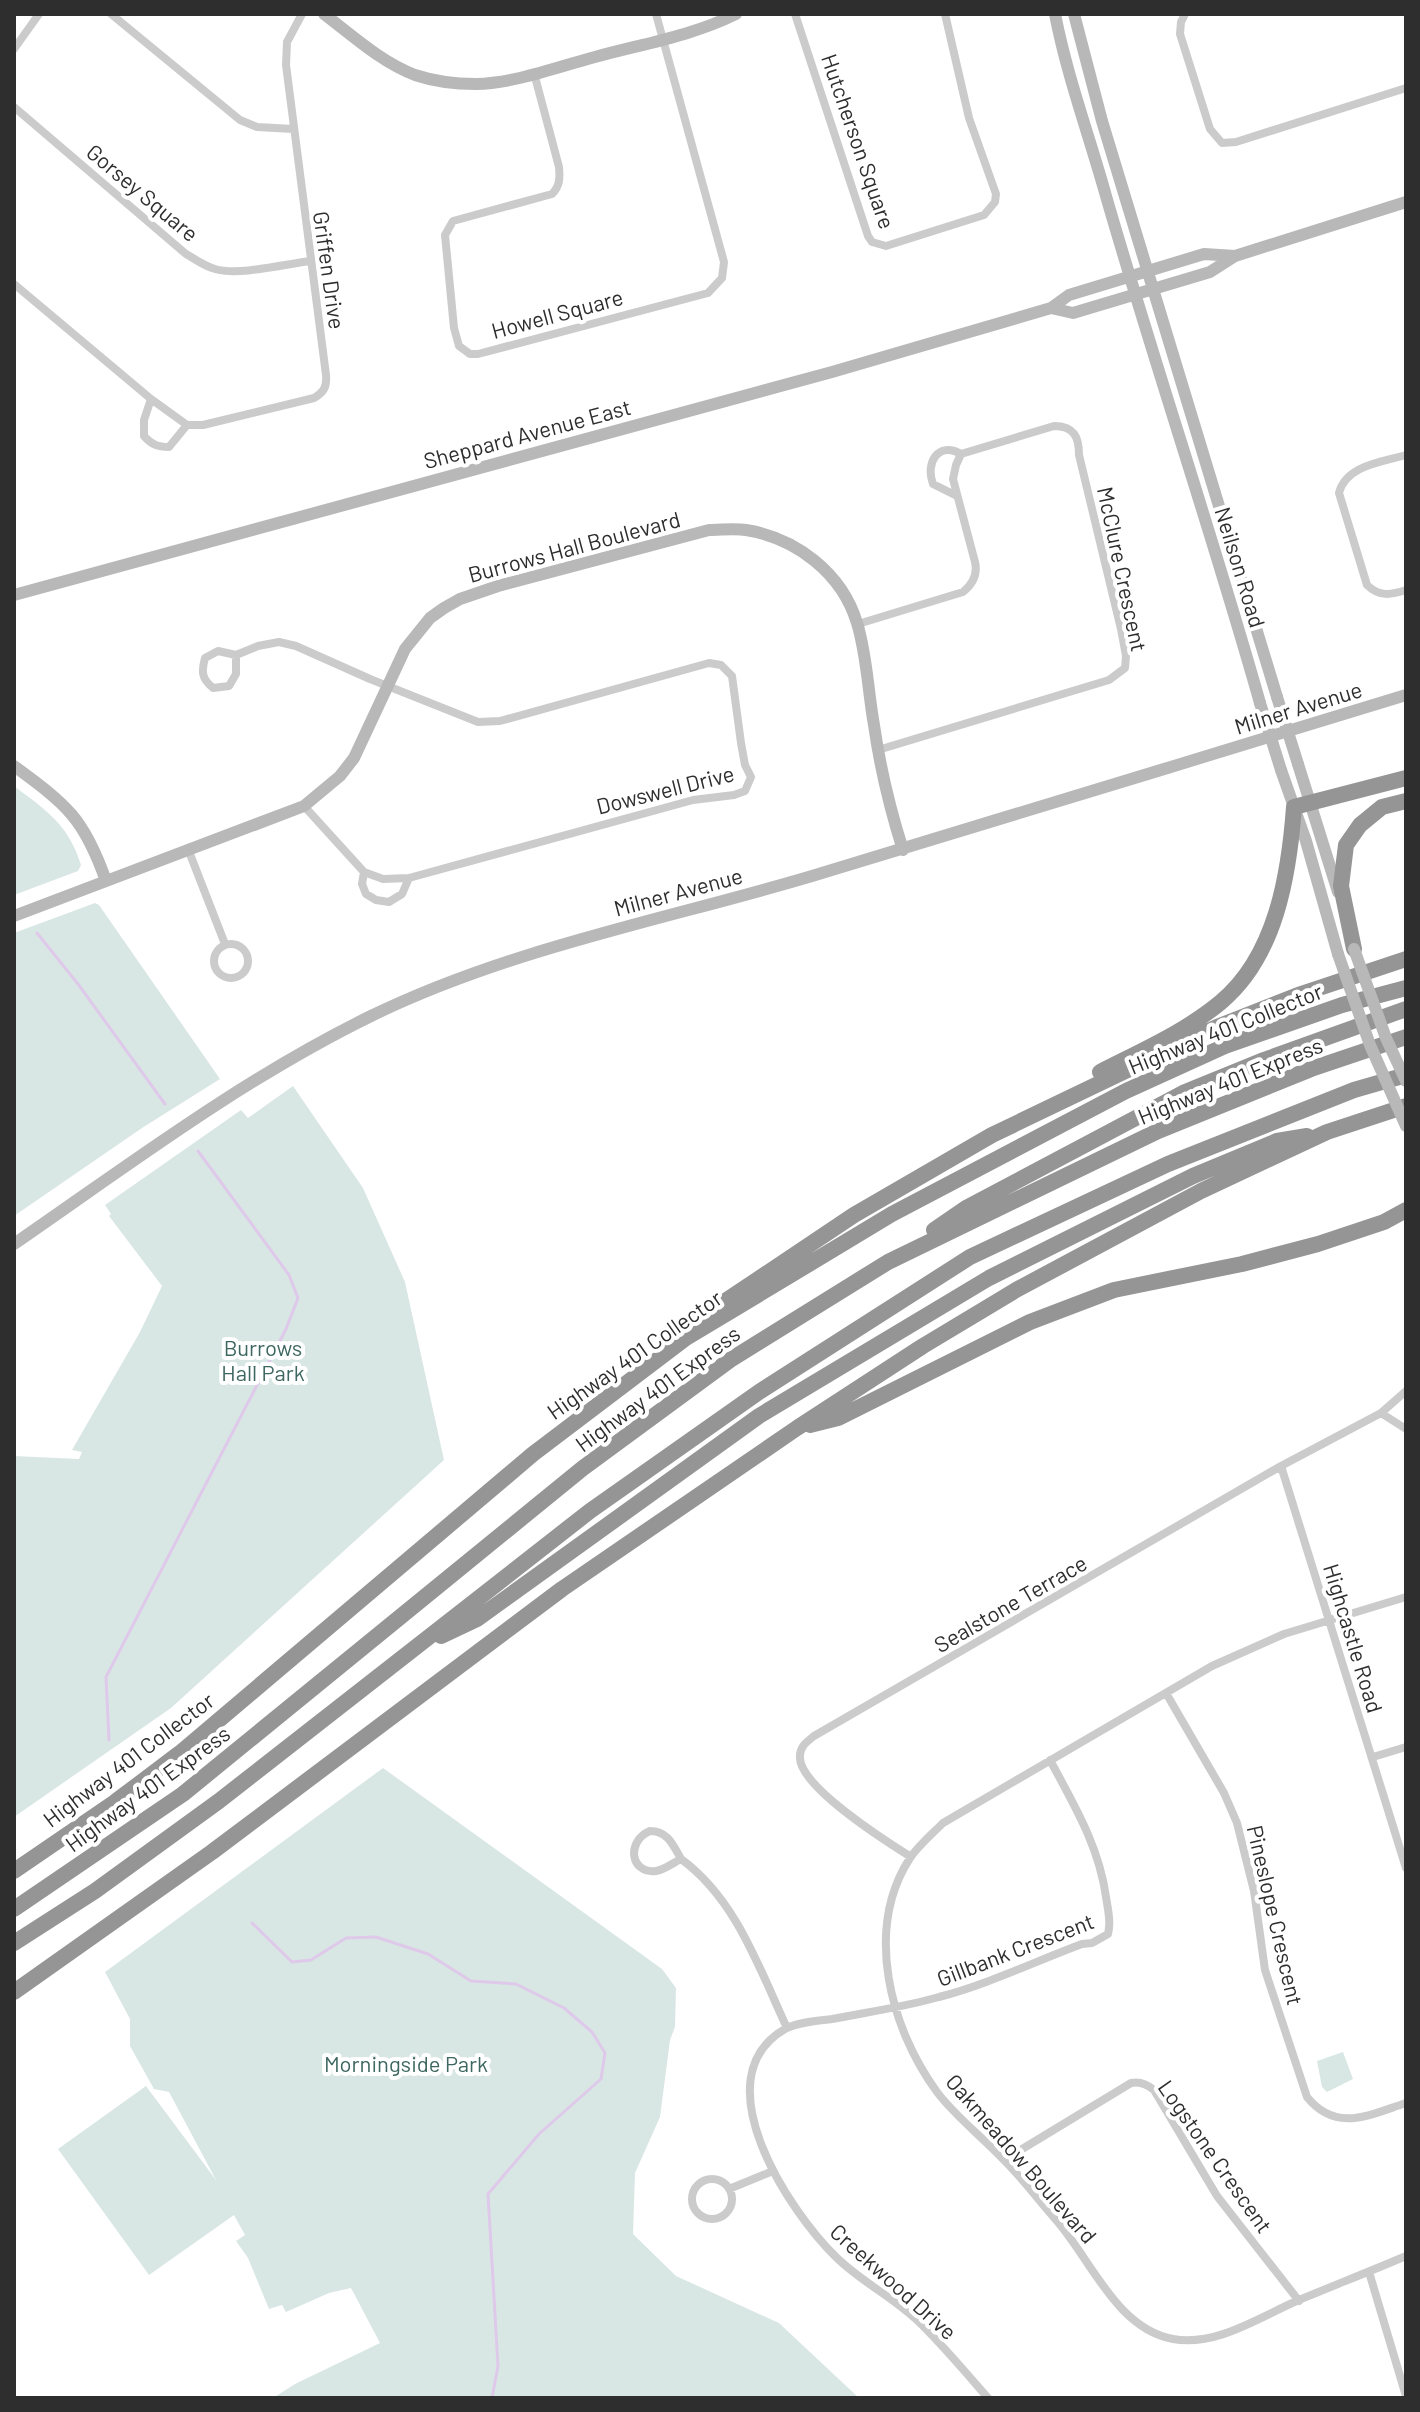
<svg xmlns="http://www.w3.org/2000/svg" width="1420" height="2412" viewBox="0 0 1420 2412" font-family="Barlow,sans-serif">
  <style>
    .green { fill: #d9e7e4 }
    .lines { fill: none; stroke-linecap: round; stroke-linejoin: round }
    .stream { stroke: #dfc9ea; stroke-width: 3 }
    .street { stroke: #cbcbcb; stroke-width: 8 }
    .secondary { stroke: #b8b8b8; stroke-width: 12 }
    .highway { stroke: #959595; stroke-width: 16 }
    .secondary-bridge { stroke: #b8b8b8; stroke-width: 12 }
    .labels { text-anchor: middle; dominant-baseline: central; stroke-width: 8; stroke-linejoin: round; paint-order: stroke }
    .street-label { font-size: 22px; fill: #2e2e2e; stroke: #fff }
    .park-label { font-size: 22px; fill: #3d6760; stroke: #fff }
  </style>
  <rect width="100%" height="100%" fill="#fff"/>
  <path class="green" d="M14,786C46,810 69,825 81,865L78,871L14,895Z
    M95,903L99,905L220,1079L142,1128L14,1216V933Z
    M293,1086L363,1188L405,1282L444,1460L171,1708L14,1817V1456L79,1459L82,1452L72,1450L140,1332L162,1286L109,1216L111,1214L105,1205L241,1110L248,1118Z
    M383,1768L662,1969L676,1988L675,2027L670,2040L660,2117L635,2173L633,2234L676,2276L779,2323L859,2398H273L295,2384L380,2343L351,2288L329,2293L286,2312L282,2305L269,2309L248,2258L236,2241L245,2235L234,2215L149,2275L58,2149L146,2086L216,2180L169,2092L154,2089L130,2046V2019L105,1972Z
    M1343,2052L1353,2079L1327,2092L1322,2087L1317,2061Z"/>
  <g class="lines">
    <path class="stream" d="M37,933L78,984L165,1104
      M109,1740L106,1677L286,1329L298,1298L289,1275L198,1151
      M252,1923L292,1962L311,1960L346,1938L376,1937L428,1954L471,1981L516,1984L564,2008L592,2032L605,2053L601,2079L539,2134L488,2194L498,2366L492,2398"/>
    <path class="street" d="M111,14L240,120L257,127L293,129
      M795,14L868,236L872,242L886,246L984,215L995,202L996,194L969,118L945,14
      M1185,14L1181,22L1180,34L1210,129L1222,143L1236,142L1406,88
      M14,49L39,14
      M534,73L559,167C560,178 560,186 552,194L453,221L445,235L454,328L459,346L470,354H478L708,293L722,278L724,262L656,14
      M14,107L186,254C195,259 204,266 215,269C239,276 285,264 311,261
      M14,284L151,399L187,425H203L314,398C324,392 327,387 326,375L286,65L287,42L302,14
      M151,399L144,420V436C152,445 158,447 169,447L187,425
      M1406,455C1383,462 1346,465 1339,493L1367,585C1379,597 1391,595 1406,590
      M957,496L933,484C925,463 938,441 961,454
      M858,624L963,592C973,584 978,575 975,562L953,479L956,465L961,454L1054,426C1074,426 1079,437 1079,455L1121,629L1126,656L1125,668L1109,680L878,750
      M236,655V674L229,686L213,688C202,679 201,672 205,658L218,651L236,655L258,646L279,642L296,646L370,679L478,722L500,721L709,663L721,665L732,676L741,743L745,765L751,777L745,791L734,795L693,800L409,878L383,879L364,872L304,806
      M188,849L225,944
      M364,872L362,884L366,894L376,900L389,902L402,894L409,878
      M214 961a17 17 0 1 1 34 0a17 17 0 1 1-34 0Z
      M1406,1391L1381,1413L1406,1429
      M1281,1466L1406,1868
      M1406,1597L1284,1634L1212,1666L943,1823C932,1834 919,1845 910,1858C864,1929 890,2028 937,2092C955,2116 980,2135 1001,2157C1021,2176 1038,2200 1057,2221C1091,2260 1117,2329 1173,2339C1217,2347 1261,2316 1299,2300C1335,2285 1371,2271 1406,2256
      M1166,1693L1224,1793L1237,1823L1254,1891L1265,1970L1307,2097C1336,2133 1369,2115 1406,2103
      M1373,1757L1406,1747
      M650,1831C668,1831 673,1845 681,1859C673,1863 664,1870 656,1871C630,1874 626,1841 650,1831Z
      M911,1857C887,1842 797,1785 800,1756C800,1746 807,1742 814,1736L1281,1466L1381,1413
      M681,1859C736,1899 759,1968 787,2028
      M1004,2160L1131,2083C1140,2081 1147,2084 1154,2090L1217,2196L1299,2301
      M692 2199a20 20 0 1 1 40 0a20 20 0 1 1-40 0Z
      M729,2189L773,2171
      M1369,2272L1406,2396
      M988,2398C967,2374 946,2349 923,2326C898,2300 864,2284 837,2258C790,2213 700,2078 785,2029C798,2022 817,2021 832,2019C868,2012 904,2007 939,1997C986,1985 1036,1961 1082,1944L1092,1943L1108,1934C1111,1922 1108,1910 1106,1897C1099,1846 1074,1805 1050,1760"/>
    <path class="secondary" d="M324,14C353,36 381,62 415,75C433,81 457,84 476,84C516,83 557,67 595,57C642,44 692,36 736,14
      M1055,14C1067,76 1089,135 1106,196C1155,366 1212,533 1260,703
      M1074,14L1102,121L1277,697
      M1051,308L1073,313L1210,272L1235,256L1406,202
      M14,595L832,372L1051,308L1069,295L1204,254L1235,256
      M1298,764L1338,892
      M14,766C67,805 84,818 106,881
      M1281,770L1306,841L1338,954
      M14,916L304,806L340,776L354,758L405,649L430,618L444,608L460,599L498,586L709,530C721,530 734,528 746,530C796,538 842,573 857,623C867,655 868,692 874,725C880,767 890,809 903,850
      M14,1244C130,1164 244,1078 371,1016C511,948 664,920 812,876C1010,817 1208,755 1406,695"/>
    <path class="highway" d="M1354,949L1341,886L1346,845L1360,825L1382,807L1406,801
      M1100,1072C1141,1051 1185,1032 1221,1002C1276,956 1289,875 1294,807L1406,778
      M934,1230L966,1208L1183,1093L1264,1060L1406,1009
      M707,1318L724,1302L854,1215L992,1135L1217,1027L1301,994L1406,959
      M810,1425L838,1418L1030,1322L1114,1290L1242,1264L1318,1244L1384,1222L1406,1210
      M441,1636L477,1619L759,1416L989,1278L1193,1176L1277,1141L1307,1136
      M14,1871L115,1802L180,1753L533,1454L686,1338L892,1214L1126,1091L1225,1046L1342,1005L1406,988
      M14,1909L183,1794L583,1468L730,1360L888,1262L1158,1131L1311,1069L1406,1037
      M14,1943L95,1891L219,1801L590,1511L759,1392L970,1257L1168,1164L1354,1090L1406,1075
      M14,1992L212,1852L562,1589L797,1428L923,1346L1016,1290L1201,1191L1327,1132L1406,1106"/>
    <path class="secondary-bridge" d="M1277,697L1298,764
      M1260,703L1281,770
      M1354,949L1386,1038L1406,1081
      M1338,954L1370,1045L1406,1126"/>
  </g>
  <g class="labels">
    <g class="street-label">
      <text transform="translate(859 141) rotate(71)">Hutcherson Square</text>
      <text transform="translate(143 192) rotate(40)">Gorsey Square</text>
      <text transform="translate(330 270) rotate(82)">Griffen Drive</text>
      <text transform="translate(557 313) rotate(-15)">Howell Square</text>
      <text transform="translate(527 433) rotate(-15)">Sheppard Avenue East</text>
      <text transform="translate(574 546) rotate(-15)">Burrows Hall Boulevard</text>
      <text transform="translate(1241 567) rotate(73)">Neilson Road</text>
      <text transform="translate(1123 569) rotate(78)">McClure Crescent</text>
      <text transform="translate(1298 707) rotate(-17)">Milner Avenue</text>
      <text transform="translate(665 789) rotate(-14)">Dowswell Drive</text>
      <text transform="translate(678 891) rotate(-15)">Milner Avenue</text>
      <text transform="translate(1225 1028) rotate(-22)">Highway 401 Collector</text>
      <text transform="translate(1230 1080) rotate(-22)">Highway 401 Express</text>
      <text transform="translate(634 1354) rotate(-35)">Highway 401 Collector</text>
      <text transform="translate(657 1388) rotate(-36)">Highway 401 Express</text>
      <text transform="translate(1010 1603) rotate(-30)">Sealstone Terrace</text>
      <text transform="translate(1354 1638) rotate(73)">Highcastle Road</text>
      <text transform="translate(128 1759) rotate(-37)">Highway 401 Collector</text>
      <text transform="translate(147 1788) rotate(-36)">Highway 401 Express</text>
      <text transform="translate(1276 1915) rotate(77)">Pineslope Crescent</text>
      <text transform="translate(1015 1949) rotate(-21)">Gillbank Crescent</text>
      <text transform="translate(1216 2156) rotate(55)">Logstone Crescent</text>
      <text transform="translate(1022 2158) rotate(49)">Oakmeadow Boulevard</text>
      <text transform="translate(894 2281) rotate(42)">Creekwood Drive</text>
    </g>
    <g class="park-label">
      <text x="263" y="1347">Burrows<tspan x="263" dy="25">Hall Park</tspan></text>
      <text x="406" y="2063">Morningside Park</text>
    </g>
  </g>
  <rect width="1420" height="2412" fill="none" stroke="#2e2e2e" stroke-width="32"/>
</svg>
